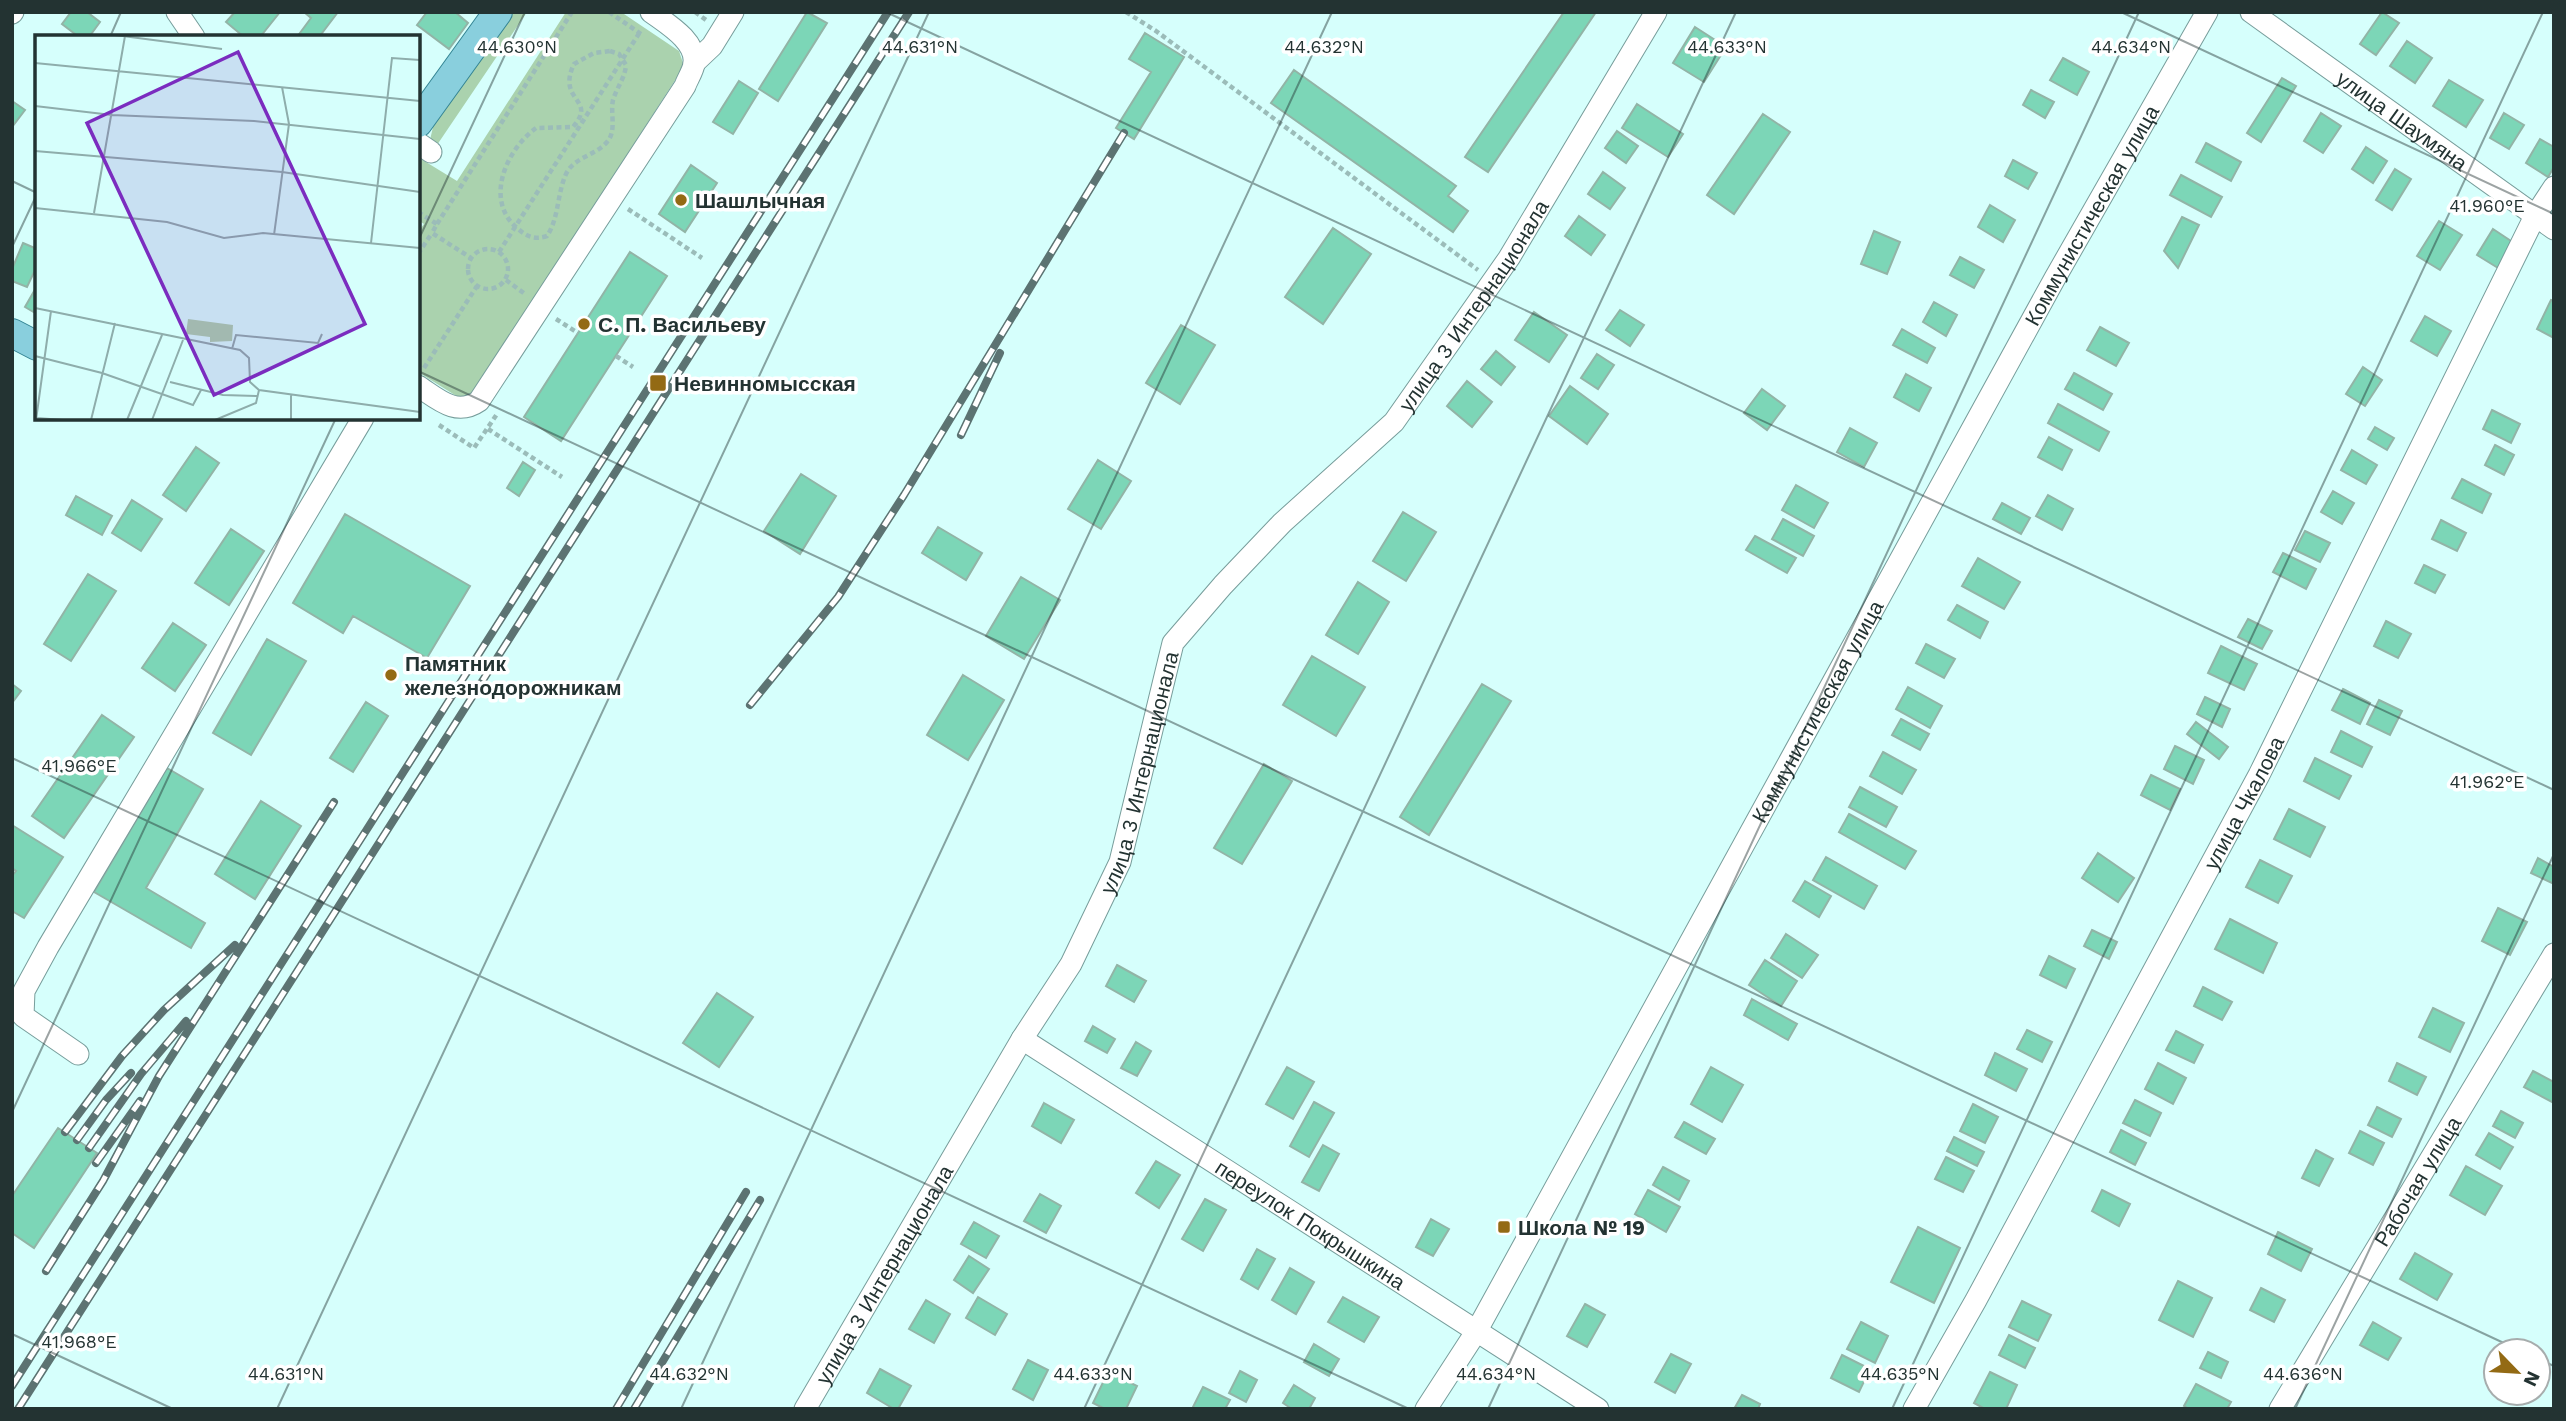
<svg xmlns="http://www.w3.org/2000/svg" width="2566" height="1421" viewBox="0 0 2566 1421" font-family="'Work Sans',sans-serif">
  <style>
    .green { fill: #aad2ae }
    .building { fill: #7cd6b7; stroke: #92b4a6; stroke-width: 2 }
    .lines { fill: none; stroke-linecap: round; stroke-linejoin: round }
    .minor-casing { stroke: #779d9b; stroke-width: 23 }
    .major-casing { stroke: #338493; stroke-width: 30 }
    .path { stroke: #9bbcb9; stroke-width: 4.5; stroke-dasharray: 5 3.5; stroke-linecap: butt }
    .minor { stroke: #fff; stroke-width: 21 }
    .major { stroke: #89cfdd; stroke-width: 28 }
    .rail-casing { stroke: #5c7372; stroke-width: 8 }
    .rail { stroke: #fff; stroke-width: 5; stroke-dasharray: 16; stroke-linecap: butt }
    .ticks { fill: none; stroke: #233332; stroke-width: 2; stroke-opacity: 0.45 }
    .poi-dot { fill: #936a14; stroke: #fff; stroke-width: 2.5 }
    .labels { text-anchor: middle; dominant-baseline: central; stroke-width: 7; stroke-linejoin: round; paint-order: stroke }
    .street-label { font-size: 21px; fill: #233332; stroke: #fff }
    .poi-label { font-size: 21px; font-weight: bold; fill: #233332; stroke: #fff; text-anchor: start }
    .inset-road { fill: none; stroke: #8eadab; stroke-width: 2 }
    .view { fill: #7b2cbf; fill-opacity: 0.15; stroke: #7b2cbf; stroke-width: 3.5 }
    .inset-edge { fill: none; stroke: #233332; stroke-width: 3.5 }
    .ticks-label { font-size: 18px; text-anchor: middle; fill: #233332; stroke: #fff; stroke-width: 7; stroke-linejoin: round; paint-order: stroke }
  </style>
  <rect width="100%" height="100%" fill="#d6fffc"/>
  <path class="green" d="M514,12H527L437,145L430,140L433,127Z
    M566,12H621L679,51L683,63L681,71L473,394L458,397L418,372V232L424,224L418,220V163L421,159L457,181Z"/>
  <path class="building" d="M71,12H87L100,22L89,37H79L62,24Z
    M235,12H280L260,37H244L226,22Z
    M304,12H338L319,37H297L311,18Z
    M427,12H455L468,23L449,49L417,25Z
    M807,12L827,23L778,101L759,89Z
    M1564,12H1596L1488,172L1465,157Z
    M2382,12L2399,23L2376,55L2360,44Z
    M1695,27L1726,47L1704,82L1673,63Z
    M1145,33L1184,57L1134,139L1116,128L1151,72L1129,59Z
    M2407,41L2432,58L2415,83L2390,66Z
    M2063,58L2089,72L2077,95L2050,80Z
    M1294,70L1456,186L1448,196L1468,211L1453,232L1271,103Z
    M2282,78L2296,86L2261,142L2247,133Z
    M2449,80L2483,100L2466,127L2433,106Z
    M739,81L758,93L733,134L713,122Z
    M2031,90L2054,102L2045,118L2023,105Z
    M12,101L25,110L12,127Z
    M1637,104L1683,134L1668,157L1622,128Z
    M2321,113L2341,126L2323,153L2304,141Z
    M2504,113L2524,125L2509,149L2490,138Z
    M1763,114L1790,132L1734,214L1707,195Z
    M1617,131L1638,146L1626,163L1605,148Z
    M2540,139L2554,147V167L2548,177L2526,163Z
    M2206,143L2241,162L2231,181L2196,162Z
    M2366,147L2387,161L2373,183L2352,169Z
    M2013,160L2037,173L2028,189L2005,176Z
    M691,165L717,183L685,232L659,214Z
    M2395,169L2411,179L2392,210L2376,200Z
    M1603,172L1625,188L1610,209L1588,194Z
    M2181,175L2222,197L2211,217L2170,195Z
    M1990,205L2015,220L2003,242L1978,227Z
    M1579,216L1605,235L1591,255L1565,236Z
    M2182,217L2199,225L2178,268L2164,251Z
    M2439,221L2462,235L2440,270L2417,256Z
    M1333,228L1371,254L1323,324L1285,297Z
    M2493,229L2514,243L2498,268L2477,255Z
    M1874,231L1900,242L1887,274L1861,264Z
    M23,243L37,249V266L27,287L12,281V269Z
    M630,252L667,276L561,441L524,417Z
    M1960,257L1984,270L1974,288L1950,275Z
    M37,286V314L25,307Z
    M2551,300L2554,301V338L2537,329Z
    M1934,302L1957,315L1946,336L1923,322Z
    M1620,310L1644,325L1630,346L1606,330Z
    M1534,312L1567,335L1549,362L1515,340Z
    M2425,316L2451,331L2437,356L2411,341Z
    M1181,325L1215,345L1180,404L1146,383Z
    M2100,327L2129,343L2116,366L2087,350Z
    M1902,329L1935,348L1927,363L1893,345Z
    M1496,351L1515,367L1501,385L1481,369Z
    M1597,354L1614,365L1598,389L1581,378Z
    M2363,367L2382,380L2365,406L2346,394Z
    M2074,373L2112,394L2103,410L2065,389Z
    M1906,374L1931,388L1919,411L1894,397Z
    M1467,381L1492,402L1472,427L1447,406Z
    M1570,386L1608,414L1587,444L1549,416Z
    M1762,389L1785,406L1767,430L1744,413Z
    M2058,404L2109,432L2099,451L2048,423Z
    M2492,410L2520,424L2511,443L2483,429Z
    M2375,427L2394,438L2387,450L2368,439Z
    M1850,428L1877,443L1864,467L1837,452Z
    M2049,437L2072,450L2062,470L2038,457Z
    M2495,445L2514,455L2504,475L2485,465Z
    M196,447L219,463L186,511L163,495Z
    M2352,450L2377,465L2366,484L2341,470Z
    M1098,460L1131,481L1101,529L1068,509Z
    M523,462L535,470L519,496L507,488Z
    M801,474L836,496L800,554L764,531Z
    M2462,479L2491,494L2482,513L2452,498Z
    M1796,485L1828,503L1814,528L1782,510Z
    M2333,491L2354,503L2342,524L2321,512Z
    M2048,495L2073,509L2062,530L2036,516Z
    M76,496L112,516L102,535L66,515Z
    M132,500L162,519L141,551L112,533Z
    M2002,503L2030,518L2021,534L1993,519Z
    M1403,512L1436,532L1406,581L1373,561Z
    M345,514L470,586L427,658L353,616L343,633L293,603Z
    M1783,519L1814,536L1803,556L1772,539Z
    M2441,520L2466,533L2457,551L2432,539Z
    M938,527L982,553L966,580L922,553Z
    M231,529L264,551L229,605L195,583Z
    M2305,531L2330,543L2320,562L2295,550Z
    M1755,536L1796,558L1787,573L1746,550Z
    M2283,553L2316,569L2306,589L2273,572Z
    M1978,558L2020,582L2004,609L1962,586Z
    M2424,565L2445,575L2435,593L2415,583Z
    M88,574L116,591L71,661L44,644Z
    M1021,577L1060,600L1024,659L986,636Z
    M1358,582L1389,602L1358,654L1326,635Z
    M1957,605L1988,622L1980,638L1948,620Z
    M2248,619L2272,631L2262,649L2238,637Z
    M2386,621L2411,634L2398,658L2374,646Z
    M173,623L206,645L175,691L142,668Z
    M267,639L306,661L251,755L213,733Z
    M1926,644L1955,659L1944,678L1916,663Z
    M2221,646L2257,664L2244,690L2208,673Z
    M1312,656L1365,687L1336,736L1283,705Z
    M963,675L1004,700L968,760L927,735Z
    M12,684L21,691L12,703Z
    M1482,684L1511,701L1429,835L1400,817Z
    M1908,687L1942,706L1930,728L1896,709Z
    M2343,689L2370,703L2360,724L2332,710Z
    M2205,697L2230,709L2222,727L2197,714Z
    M2379,700L2402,711L2390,735L2367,724Z
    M366,702L388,716L353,772L330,758Z
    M102,715L134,737L64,838L32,816Z
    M1901,719L1929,734L1920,750L1892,735Z
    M2196,722L2228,747L2219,759L2187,734Z
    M2341,731L2372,747L2362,767L2331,752Z
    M2175,746L2204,760L2193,784L2164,769Z
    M1883,752L1916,770L1902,794L1870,776Z
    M2315,758L2351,776L2339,799L2304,781Z
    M1264,764L1292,781L1242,864L1214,848Z
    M167,768L203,789L146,888L205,923L191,948L94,892Z
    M2151,775L2180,789L2170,810L2141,795Z
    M1860,787L1897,807L1886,827L1849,807Z
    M261,801L301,826L255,899L215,874Z
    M2289,809L2325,827L2310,857L2274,839Z
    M1849,814L1916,851L1905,869L1839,832Z
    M12,825L63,857L24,918L12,911V876L16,871L12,868Z
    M2098,853L2134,878L2118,902L2082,878Z
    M1826,857L1877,886L1864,909L1813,880Z
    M2538,858L2554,867V884L2531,873Z
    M2260,860L2292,876L2278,903L2246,887Z
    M1805,881L1831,896L1819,917L1793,901Z
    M2498,908L2527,922L2510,955L2482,941Z
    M2230,919L2277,943L2263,973L2215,949Z
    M2092,930L2117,942L2109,959L2084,946Z
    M1786,934L1818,955L1802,978L1771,958Z
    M2049,956L2075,969L2066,988L2040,975Z
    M1765,960L1797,981L1781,1006L1749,985Z
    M1117,965L1146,981L1134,1002L1106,986Z
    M2203,987L2232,1002L2222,1020L2194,1006Z
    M717,993L753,1017L719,1067L683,1043Z
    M1752,999L1797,1024L1788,1040L1744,1015Z
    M2433,1008L2464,1023L2450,1052L2419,1037Z
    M1093,1026L1115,1039L1107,1053L1085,1041Z
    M2027,1030L2052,1042L2042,1062L2017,1049Z
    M2176,1031L2203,1045L2194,1063L2166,1050Z
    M1136,1042L1151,1051L1137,1076L1121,1068Z
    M1995,1053L2027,1069L2016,1091L1985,1075Z
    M2158,1063L2186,1078L2173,1104L2145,1089Z
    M2397,1063L2426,1077L2417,1095L2389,1081Z
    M1287,1067L1314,1082L1293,1119L1266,1104Z
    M1711,1067L1743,1085L1722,1122L1691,1104Z
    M2533,1071L2554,1082V1103L2524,1087Z
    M2135,1100L2161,1113L2150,1136L2123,1123Z
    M1314,1102L1334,1113L1309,1157L1290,1146Z
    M1044,1103L1074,1120L1061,1143L1032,1126Z
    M1973,1104L1998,1117L1985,1143L1960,1131Z
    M2377,1107L2401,1119L2392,1137L2368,1125Z
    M2501,1111L2523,1123L2515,1138L2493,1126Z
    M1684,1122L1715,1139L1706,1154L1675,1137Z
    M58,1128L97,1153L34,1248L12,1233V1196Z
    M2121,1130L2146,1143L2135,1165L2110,1152Z
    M2360,1131L2384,1143L2373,1165L2349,1153Z
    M2489,1133L2513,1147L2500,1169L2476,1155Z
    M1954,1137L1984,1152L1977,1166L1947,1151Z
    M1323,1145L1339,1154L1319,1191L1302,1182Z
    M2316,1150L2333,1159L2319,1186L2302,1178Z
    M1946,1157L1974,1171L1963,1192L1935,1179Z
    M1156,1161L1180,1175L1159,1208L1136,1193Z
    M2466,1166L2502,1186L2485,1215L2450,1195Z
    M1663,1167L1689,1181L1679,1200L1653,1185Z
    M1648,1190L1680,1207L1666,1232L1635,1214Z
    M2102,1190L2130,1204L2119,1226L2092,1211Z
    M1040,1194L1061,1206L1046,1233L1024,1221Z
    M1205,1199L1226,1210L1203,1251L1182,1239Z
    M1431,1219L1449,1229L1433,1256L1416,1247Z
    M974,1222L999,1236L986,1258L961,1244Z
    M1918,1227L1960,1248L1934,1303L1891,1282Z
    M2278,1232L2312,1249L2301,1271L2268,1254Z
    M1257,1249L1275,1259L1258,1289L1241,1279Z
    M2415,1253L2452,1274L2437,1300L2400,1279Z
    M969,1256L989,1269L973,1293L954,1280Z
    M1290,1268L1314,1282L1296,1314L1272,1300Z
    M2178,1281L2212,1298L2193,1337L2159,1320Z
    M2261,1288L2285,1300L2274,1322L2250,1310Z
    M978,1297L1007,1314L995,1335L966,1318Z
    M1343,1297L1379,1317L1364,1342L1328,1322Z
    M926,1300L950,1314L934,1343L909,1329Z
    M2022,1301L2051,1315L2038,1341L2009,1327Z
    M1585,1304L1605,1315L1587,1347L1567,1336Z
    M1861,1322L1888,1336L1875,1363L1847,1349Z
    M2373,1322L2401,1338L2388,1360L2360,1345Z
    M2009,1335L2035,1348L2025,1368L1999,1355Z
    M1314,1344L1339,1359L1329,1376L1304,1362Z
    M2208,1352L2228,1362L2221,1378L2200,1368Z
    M1671,1354L1691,1364L1675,1393L1655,1382Z
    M1842,1355L1870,1369L1859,1392L1831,1378Z
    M1028,1360L1048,1370L1033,1400L1013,1389Z
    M880,1369L911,1386L898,1409H894L867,1393Z
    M1240,1371L1257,1380L1246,1402L1229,1393Z
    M1108,1372L1137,1386L1126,1409H1105L1093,1403Z
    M1990,1372L2017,1385L2006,1409H1985L1974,1403Z
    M2196,1384L2231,1402L2227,1409H2189L2184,1406Z
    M1294,1385L1315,1398L1309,1409H1292L1283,1403Z
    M1203,1387L1230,1400L1225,1409H1192Z
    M1742,1395L1760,1404L1758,1409H1734Z"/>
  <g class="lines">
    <defs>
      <g id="minor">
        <path d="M177,12L194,37"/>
        <path id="s1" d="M2251,12L2554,229"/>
        <path d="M12,13L13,12"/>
        <path d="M694,63L712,46L733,12"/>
        <path d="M418,143L431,152"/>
        <path d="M418,386C438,399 456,417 479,401L685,86C687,80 693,71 694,64C697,41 667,24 651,12"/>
        <path id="s2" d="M1022,1039L1598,1409"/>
        <path d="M78,1054L23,1016L24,991L48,947L363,418"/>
        <path id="s3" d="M805,1409L1022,1039L1071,964L1120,862L1173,643L1223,585L1282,523L1394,422L1509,258L1656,12"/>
        <path id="s4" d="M1426,1409L1476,1332L2055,278L2207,12"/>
        <path id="s5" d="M1914,1409L1976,1300L2259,775L2535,216L2554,187"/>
        <path id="s6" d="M2280,1409L2554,954"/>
      </g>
      <path id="major" d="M418,123L498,12
        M12,333L37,346"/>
    </defs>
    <use href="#minor" class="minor-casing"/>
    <use href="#major" class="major-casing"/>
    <path class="path" d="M609,12L641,34
      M695,12L706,20
      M1126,12L1156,31L1478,270
      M610,51L619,54L626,65C625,78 617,87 613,100C610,113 617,131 607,142C595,156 574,157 566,174C557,194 559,218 547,236C535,240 527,237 517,228C484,200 506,150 536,128L573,127C598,98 556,102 574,64L594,53Z
      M628,209L702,258
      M418,212L437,224L432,233L471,258
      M437,224L572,12
      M468 269a20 20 0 1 1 40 0a20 20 0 1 1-40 0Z
      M499,252L640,32
      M418,254L432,233
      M506,280L525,294
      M556,319L578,333
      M616,356L633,367
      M424,368L477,286
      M439,425L474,448L497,414
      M488,429L562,477"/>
    <use href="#minor" class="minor"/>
    <use href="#major" class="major"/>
    <defs>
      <path id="rail" d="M961,435L1000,353
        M750,705L838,597L904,495L1124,133
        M65,1132L122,1056L164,1010L235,945
        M77,1140L106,1100L131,1073
        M89,1148L141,1074L186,1021
        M96,1163L140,1101
        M46,1271L103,1181L159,1076L334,802
        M12,1386L888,12
        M18,1409L909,12
        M616,1409L746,1192
        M634,1409L760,1200"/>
    </defs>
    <use href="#rail" class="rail-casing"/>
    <use href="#rail" class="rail"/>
  </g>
  <path class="ticks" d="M886,12L2554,790M2121,12L2554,214M110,37L121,12M12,181L37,193M418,241L525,12M12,247L37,194M418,371L2521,1351M12,758L1409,1409M12,1112L336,418M12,1334L173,1409M2538,1359L2554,1366M277,1409L929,12M681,1409L1332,12M1084,1409L1736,12M1488,1409L2139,12M1892,1409L2543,12M2295,1409L2554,854"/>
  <g class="poi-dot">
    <circle cx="681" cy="200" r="7"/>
    <circle cx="584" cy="324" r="7"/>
    <rect x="649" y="374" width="18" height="18" rx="3.5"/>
    <circle cx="391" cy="675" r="7"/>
    <rect x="1497" y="1220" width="14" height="14" rx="3.5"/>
  </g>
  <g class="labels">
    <g class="street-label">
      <text stroke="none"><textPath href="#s1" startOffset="186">улица Шаумяна</textPath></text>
      <text stroke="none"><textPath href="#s4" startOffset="1367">Коммунистическая улица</textPath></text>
      <text stroke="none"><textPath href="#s3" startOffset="1311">улица 3 Интернационала</textPath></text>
      <text stroke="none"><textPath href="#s4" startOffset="800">Коммунистическая улица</textPath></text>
      <text stroke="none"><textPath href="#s3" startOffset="723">улица 3 Интернационала</textPath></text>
      <text stroke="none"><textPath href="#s5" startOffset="690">улица Чкалова</textPath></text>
      <text stroke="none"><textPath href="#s6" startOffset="266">Рабочая улица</textPath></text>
      <text stroke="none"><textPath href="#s2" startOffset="343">переулок Покрышкина</textPath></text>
      <text stroke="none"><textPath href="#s3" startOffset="156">улица 3 Интернационала</textPath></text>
    </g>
    <g class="poi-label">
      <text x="695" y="200">Шашлычная</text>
      <text x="598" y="324">С. П. Васильеву</text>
      <text x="674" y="383">Невинномысская</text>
      <text x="405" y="663">Памятник<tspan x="405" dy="24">железнодорожникам</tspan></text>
      <text x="1518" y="1227">Школа № 19</text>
    </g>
  </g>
  <g transform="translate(35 35)">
    <rect width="385" height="385" fill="#d6fffc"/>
    <path d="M153,284L198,290L197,306L175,307V302L151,299Z" fill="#aad2ae"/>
    <path class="inset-road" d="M80,0L187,14M0,28L385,66M0,71L77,80L219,86L385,104M0,116L247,137L385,157M0,173L132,187L189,203L228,198L385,213M59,178L90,1M239,200L254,89L247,52M336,208L357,23L385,25M0,273L205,315L214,323L215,347L224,355L385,377M197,314L201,300L283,308L287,299M0,321L67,338L158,370L166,355M135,347L188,360L222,361M2,383L28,385M1,385L16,276M56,385L80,288M92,385L127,300M117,385L148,305M180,385L221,368L224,355M256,385V360"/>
    <path class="view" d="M203,17L330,289L179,360L52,88Z"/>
    <rect width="385" height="385" class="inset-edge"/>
  </g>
  <g class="ticks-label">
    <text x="517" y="53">44.630°N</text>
    <text x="920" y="53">44.631°N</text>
    <text x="1324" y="53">44.632°N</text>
    <text x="1727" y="53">44.633°N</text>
    <text x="2131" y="53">44.634°N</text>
    <text x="2487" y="212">41.960°E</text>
    <text x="79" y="772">41.966°E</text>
    <text x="2487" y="788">41.962°E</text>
    <text x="79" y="1348">41.968°E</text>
    <text x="286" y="1380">44.631°N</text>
    <text x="689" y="1380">44.632°N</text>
    <text x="1093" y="1380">44.633°N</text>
    <text x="1496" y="1380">44.634°N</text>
    <text x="1900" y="1380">44.635°N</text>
    <text x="2303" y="1380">44.636°N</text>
  </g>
  <rect width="2566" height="1421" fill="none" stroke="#233332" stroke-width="28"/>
  <g transform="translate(2517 1372) rotate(115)"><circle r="33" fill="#ffffff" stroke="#a7adad" stroke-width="2"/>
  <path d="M0-5L12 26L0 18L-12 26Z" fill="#936a14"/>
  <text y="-10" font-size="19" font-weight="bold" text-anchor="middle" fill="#233332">N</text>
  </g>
</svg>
